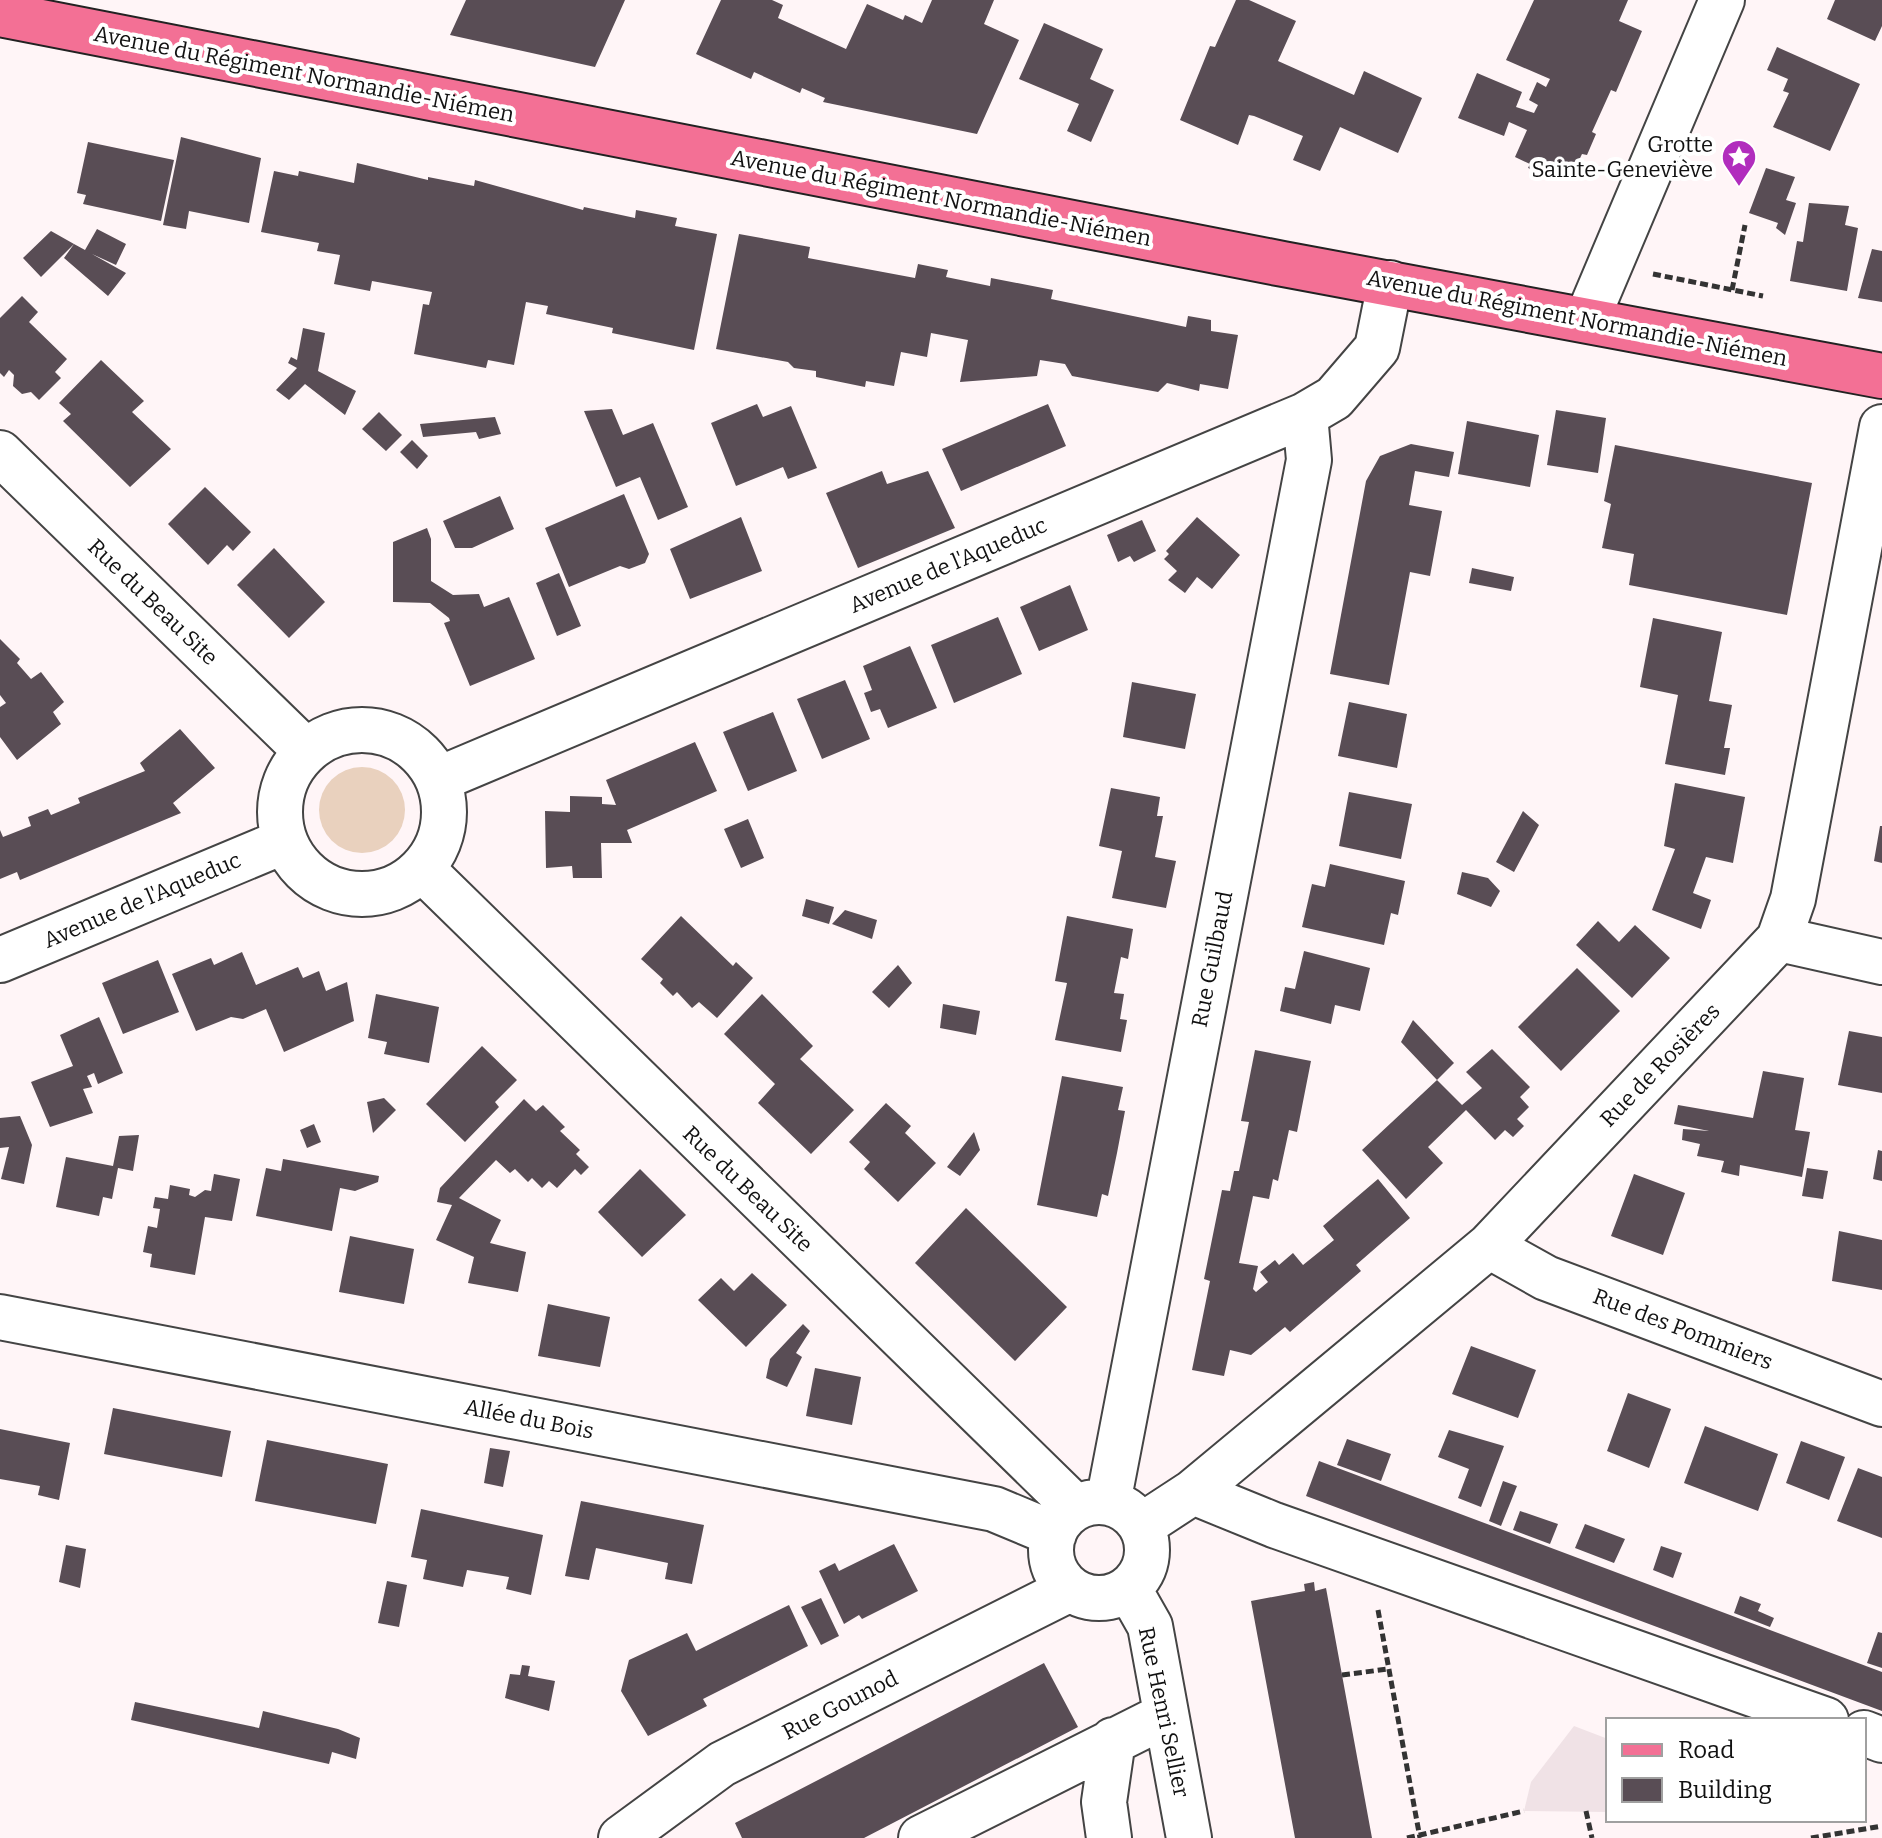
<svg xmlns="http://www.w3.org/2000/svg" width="1882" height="1838" viewBox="0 0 1882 1838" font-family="Bitter,serif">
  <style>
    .green { fill: #e9d1be }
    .plaza { fill: #f0e2e6 }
    .building { fill: #594d55 }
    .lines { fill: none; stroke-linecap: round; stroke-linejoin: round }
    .minor-casing { stroke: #444; stroke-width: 48 }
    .major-casing { stroke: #222; stroke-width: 48 }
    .path { stroke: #333; stroke-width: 5; stroke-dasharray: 8 4; stroke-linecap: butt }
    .minor { stroke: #fff; stroke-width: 44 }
    .major { stroke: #f37095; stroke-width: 44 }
    .labels { text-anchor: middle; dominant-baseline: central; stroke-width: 8; stroke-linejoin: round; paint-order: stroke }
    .street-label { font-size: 22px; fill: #111; stroke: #fff }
    .poi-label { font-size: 22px; fill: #111; stroke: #fff; text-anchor: end }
  </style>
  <rect width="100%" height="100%" fill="#fff5f7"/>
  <path class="green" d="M319 810a43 43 0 1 1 86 0a43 43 0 1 1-86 0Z"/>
  <path class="plaza" d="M1574,1726L1608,1739V1812L1524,1811L1531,1782Z"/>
  <path class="building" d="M466,0H625L595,67L450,35Z
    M721,0H772L783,5L778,18L846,49L867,4L903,20L905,15L922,23L932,0H994L984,24L1019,40L977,134L823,102L825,98L802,88L800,93L754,72L751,79L696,54Z
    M1236,0H1249L1296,21L1278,61L1354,95L1364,71L1422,98L1398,153L1340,127L1320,171L1293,160L1303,136L1254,116L1249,115L1238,145L1180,120L1210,46L1215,47Z
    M1534,0H1628L1619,21L1642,31L1616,92L1611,90L1592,132L1596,134L1587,155L1582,154L1569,181L1528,168L1530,164L1515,157L1527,130L1509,122L1504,136L1458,118L1477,73L1522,92L1516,107L1534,113L1538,105L1529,100L1537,82L1546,87L1550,79L1506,60Z
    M1835,0H1882V26L1875,41L1827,19Z
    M1044,23L1103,49L1090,79L1114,90L1091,142L1067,131L1079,104L1019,79Z
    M1777,47L1860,84L1830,151L1773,127L1789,93L1783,91L1788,79L1767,70Z
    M181,137L261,158L249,223L189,211L186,229L163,225Z
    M88,142L174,160L161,221L83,204L86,195L77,193Z
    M357,163L428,180V177L474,186L475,180L583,210L584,207L635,218L636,210L677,218L675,226L717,234L694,350L612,333L613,328L546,314L548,306L526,302L514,365L488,360L486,368L414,354L423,304L429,305L432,292L372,281L370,291L334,284L340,255L317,251L319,243L261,232L274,171L298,176L299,171L354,183Z
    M1766,168L1795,177L1786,200L1796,203L1785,235L1776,228L1778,223L1749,213Z
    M1809,203L1849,206L1845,225L1858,228L1847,291L1790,281L1797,241L1803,242Z
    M97,229L126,244L116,265L92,254L126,273L108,296L64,258L74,244L85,250Z
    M51,231L74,244L41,277L23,258Z
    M739,234L810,247L808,258L915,278L918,264L948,270L946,277L990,286L991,278L1053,290L1051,299L1186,327L1188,316L1211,320V331L1238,335L1228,389L1200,384L1199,391L1167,383L1158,392L1072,376L1065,364L1040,360L1037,376L960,382L968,340L931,333L927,357L901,352L894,386L866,381L865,387L816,377V371L794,368L788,362L716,349Z
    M1872,249L1882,251V302L1858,298Z
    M22,296L38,312L29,322L67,359L55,372L61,378L39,400L31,392L22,394L13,386L14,375L9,370L4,377L0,373V318Z
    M303,328L325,333L318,371L356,391L345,415L305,384L289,400L276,390L297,368L288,363L291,357L297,360Z
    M101,360L144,401L132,412L171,449L130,487L63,421L71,414L59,403Z
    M757,404L763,417L791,406L817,468L788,479L783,467L736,486L711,423Z
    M1048,404L1066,446L961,491L942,449Z
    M612,409L623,435L653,423L688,507L658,520L640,477L616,487L584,411Z
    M1556,410L1606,418L1598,473L1547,465Z
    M379,412L402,435L386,451L362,429Z
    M495,417L501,434L479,439L476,432L423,437L420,424Z
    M1467,421L1539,435L1530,487L1458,474Z
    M412,440L428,456L417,469L400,452Z
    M1411,444L1454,452L1449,477L1415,471L1409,505L1442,511L1430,576L1410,572L1389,685L1330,674L1366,481L1380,456Z
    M1615,445L1812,483L1787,615L1629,585L1634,554L1602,548L1611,504L1604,501Z
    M882,471L887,484L928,471L955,528L858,568L826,493Z
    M205,487L251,532L233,551L227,545L208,565L168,524Z
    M624,494L649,554L645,563L629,569L620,566L569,587L545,528Z
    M500,496L514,529L472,548H455L443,521Z
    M741,517L762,571L690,599L670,549Z
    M1197,517L1240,555L1212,589L1197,577L1185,593L1168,580L1177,571L1164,559L1169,554L1166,551Z
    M1142,520L1156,551L1134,562L1130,556L1118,562L1107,535Z
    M427,528L431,539V581L453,595L479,594L484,607L509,597L535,659L470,686L444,623L450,621L449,618L430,603L393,602V542Z
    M274,548L325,602L289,638L237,585Z
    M1472,568L1514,577L1511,591L1469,583Z
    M559,573L581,626L557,636L536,583Z
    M1070,585L1088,630L1039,651L1020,607Z
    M998,617L1022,674L954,703L931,645Z
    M1653,618L1722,632L1709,701L1732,705L1724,748H1730L1725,775L1665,764L1678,695L1640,687Z
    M0,639L20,659L17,663L31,679L41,672L64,702L53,712L61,724L17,760L0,737V707L6,703L0,695Z
    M910,646L937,708L888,728L880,709L871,712L864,693L872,690L863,666Z
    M845,680L870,739L822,759L797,699Z
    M1132,682L1196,694L1185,749L1123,737Z
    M1349,702L1407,714L1397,768L1338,756Z
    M773,712L797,771L748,791L723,732Z
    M180,729L215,768L173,803L181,813L20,880L17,872L0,879V830L3,837L31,826L28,817L48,809L51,815L80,803L78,798L145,771L140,763Z
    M695,742L717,791L627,830L632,843H601L602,878H573L572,866L546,868L545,811L570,812V796L602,797V804L616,805L606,780Z
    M1675,783L1745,797L1733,863L1706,857L1693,893L1711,900L1701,929L1652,910L1675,849L1664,846Z
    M1111,788L1160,797L1157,816H1163L1155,857L1176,861L1166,908L1112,898L1122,851L1099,846Z
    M1349,792L1412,804L1401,859L1339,846Z
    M1523,811L1539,825L1514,872L1496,862Z
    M748,819L764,858L741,868L724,829Z
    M1880,826H1882V863L1874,861Z
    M1330,864L1405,881L1398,915L1391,913L1384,945L1302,927L1312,884L1325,887Z
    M1462,872L1488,878L1500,891L1491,907L1457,894Z
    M806,899L834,907L829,924L802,916Z
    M845,910L877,920L872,939L832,924Z
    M681,916L733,966L736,962L753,978L717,1018L699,1002L692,1008L677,992L673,996L660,983L663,979L641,959Z
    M1067,916L1133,929L1128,959L1121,957L1114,993L1124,994L1120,1019L1127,1020L1121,1052L1055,1040L1067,983L1055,981Z
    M1598,921L1619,942L1635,925L1670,958L1632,998L1576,945Z
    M1304,951L1370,968L1360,1011L1335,1005L1331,1024L1280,1011L1285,987L1295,989Z
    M242,952L256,985L298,967L303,978L319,971L326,991L347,982L354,1021L284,1052L266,1009L243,1019L231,1017L196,1031L172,974L211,958L214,965Z
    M158,960L179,1012L123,1034L102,983Z
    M898,965L912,983L889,1008L872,992Z
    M1577,968L1620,1011L1561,1071L1518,1027Z
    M376,994L439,1007L429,1063L384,1054L387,1042L368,1038Z
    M762,994L813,1046L800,1059L854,1110L811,1154L758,1103L775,1084L724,1034Z
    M943,1004L980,1011L976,1035L940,1028Z
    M99,1017L123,1073L98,1084L94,1073L87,1076L92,1087L83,1089L93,1113L50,1127L31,1082L73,1066L60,1035Z
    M1413,1020L1454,1063L1437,1080L1401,1042Z
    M1849,1031L1882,1037V1093L1838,1085Z
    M482,1046L517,1080L495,1102L499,1107L465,1142L426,1104Z
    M1492,1049L1530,1087L1520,1097L1529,1107L1517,1119L1524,1126L1513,1137L1505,1130L1495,1140L1466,1110L1428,1147L1443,1163L1406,1199L1362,1150L1437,1080L1462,1105L1482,1088L1466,1072Z
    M1255,1050L1311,1061L1297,1132L1289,1130L1278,1181L1273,1179L1269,1199L1253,1196L1239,1263L1258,1266L1253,1289L1256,1292L1268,1282L1260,1272L1275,1260L1279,1265L1293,1253L1303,1265L1334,1240L1323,1226L1378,1179L1410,1218L1356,1265L1361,1271L1290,1332L1285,1327L1251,1355L1230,1350L1224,1376L1192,1370L1210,1281L1204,1279L1222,1190L1230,1191L1234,1171H1239L1249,1122L1241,1121Z
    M1763,1071L1804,1078L1795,1130L1810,1132L1802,1177L1740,1165L1739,1176L1721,1172L1724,1161L1697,1156L1700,1144L1682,1140L1683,1129L1709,1131L1674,1124L1678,1105L1753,1118Z
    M1062,1076L1123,1087L1118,1110L1125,1111L1117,1153L1108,1196L1102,1194L1097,1217L1037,1205Z
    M384,1098L396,1110L373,1133L367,1102Z
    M524,1099L536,1111L543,1105L565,1127L560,1131L580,1150L576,1154L589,1167L581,1175L575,1169L557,1188L549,1181L542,1188L532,1178L528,1182L515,1169L510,1173L496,1160L459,1198L501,1220L490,1243L526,1252L518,1292L468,1283L474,1257L436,1240L452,1205L437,1202L440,1188Z
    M886,1103L911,1126L905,1133L936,1163L898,1202L864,1169L870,1162L849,1142Z
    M20,1116L32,1145L24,1184L1,1179L9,1147L0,1148V1118Z
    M314,1124L321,1142L307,1148L300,1130Z
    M974,1132L980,1150L960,1176L947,1167Z
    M139,1135L133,1171L118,1168L112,1199L103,1197L99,1216L56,1207L66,1157L113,1166L119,1136Z
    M1878,1150L1882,1151V1181L1873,1179Z
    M283,1159L379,1176L378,1182L355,1191L340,1188L332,1231L256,1216L266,1168L281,1171Z
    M1807,1168L1828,1171L1823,1199L1802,1196Z
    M640,1169L686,1215L642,1257L598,1212Z
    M214,1174L240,1179L232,1221L205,1217L195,1275L150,1267L152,1254L143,1252L148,1226L157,1228L160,1209L153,1208L155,1197L168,1199L170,1185L190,1189L189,1195L195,1197L205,1190L211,1191Z
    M1634,1174L1685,1193L1663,1255L1611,1236Z
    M966,1208L1067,1307L1015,1361L915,1263Z
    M1839,1231L1882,1240V1290L1832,1281Z
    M350,1236L414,1249L404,1304L339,1292Z
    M752,1273L787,1305L746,1347L698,1300L721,1278L734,1291Z
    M548,1304L610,1317L600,1367L538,1356Z
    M803,1324L810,1331L796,1353L802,1357L787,1387L766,1378L770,1359Z
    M1471,1346L1536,1370L1518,1418L1452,1394Z
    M815,1368L861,1377L852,1425L806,1416Z
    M1628,1393L1671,1409L1649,1468L1607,1451Z
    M113,1408L231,1431L222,1477L104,1454Z
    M1705,1426L1778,1454L1758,1511L1684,1483Z
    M0,1429L70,1443L59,1500L38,1495L40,1486L0,1479Z
    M1449,1430L1504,1446L1481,1507L1458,1498L1469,1469L1438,1457Z
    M1347,1439L1391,1454L1381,1481L1337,1465Z
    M267,1440L388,1464L376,1524L255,1501Z
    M1801,1441L1845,1457L1829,1500L1786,1483Z
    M490,1448L510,1451L503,1487L484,1483Z
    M1319,1461L1882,1672V1711L1306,1496Z
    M1858,1468L1882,1477V1538L1837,1521Z
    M1503,1481L1517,1486L1501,1526L1489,1521Z
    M581,1501L704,1525L692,1584L665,1579L668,1563L596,1548L589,1580L565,1576Z
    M421,1509L543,1535L531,1595L506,1589L509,1577L467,1570L463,1587L423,1579L427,1560L411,1557Z
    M1520,1511L1558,1524L1550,1544L1513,1530Z
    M1585,1524L1625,1539L1614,1563L1575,1548Z
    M894,1544L918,1591L862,1619L859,1615L844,1624L819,1571L835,1563L839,1571Z
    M66,1545L86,1549L80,1588L59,1582Z
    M1661,1546L1682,1553L1673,1578L1653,1570Z
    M387,1581L407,1585L399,1627L378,1623Z
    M1314,1582L1315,1591L1326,1588L1372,1838H1295L1251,1601L1305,1591L1304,1584Z
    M1740,1596L1761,1604L1758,1611L1774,1618L1770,1627L1734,1613Z
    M821,1598L839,1636L821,1645L801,1607Z
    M789,1605L808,1646L703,1699L707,1706L648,1736L621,1691L629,1660L687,1633L696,1651Z
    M1878,1632L1882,1633V1668L1867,1663Z
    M1044,1663L1078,1727L864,1838H742L735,1823Z
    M522,1665L530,1666L528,1676L555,1681L549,1711L505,1698L510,1674L520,1675Z
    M135,1702L259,1728L263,1711L338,1729L360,1738L356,1759L332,1752L329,1764L131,1720Z"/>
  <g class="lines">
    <defs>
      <path id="minor" d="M1587,319L1722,0
        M0,453L306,751
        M280 812a82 82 0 1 1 164 0a82 82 0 1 1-164 0Z
        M439,779L1305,415L1334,398L1377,348L1390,283
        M422,869L1076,1508
        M1779,939L1882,962
        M0,960L285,841
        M1489,1246L1546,1278L1882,1404
        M0,1317L994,1509L1054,1534
        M1193,1492L1274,1525L1826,1720
        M1051 1550a48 48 0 1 1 96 0a48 48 0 1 1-96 0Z
        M1108,1503L1309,460L1305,415
        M1141,1526L1193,1492L1489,1246L1779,939L1793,899L1882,427
        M1129,1589L1150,1626L1189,1838
        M1864,1733L1882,1740
        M621,1838L722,1764L1070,1589
        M921,1838L1166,1715
        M1109,1838L1104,1802L1113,1740"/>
      <path id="major" d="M0,14L1283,264L1882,376"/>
    </defs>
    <use href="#minor" class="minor-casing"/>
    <use href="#major" class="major-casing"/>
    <path class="path" d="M1653,274L1763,296
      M1732,290L1745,225
      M1378,1610L1420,1838
      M1342,1675L1388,1669
      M1586,1811L1592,1838
      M1407,1838L1524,1811
      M1811,1838L1882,1826"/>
    <use href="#minor" class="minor"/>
    <use href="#major" class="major"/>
  </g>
  <defs>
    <symbol id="sight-pin" viewBox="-11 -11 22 30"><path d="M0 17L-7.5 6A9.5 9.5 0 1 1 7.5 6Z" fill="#b12dbd" stroke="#fff"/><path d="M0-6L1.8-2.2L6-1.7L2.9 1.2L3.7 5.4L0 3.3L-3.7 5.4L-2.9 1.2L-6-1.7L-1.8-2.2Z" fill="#fff"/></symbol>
  </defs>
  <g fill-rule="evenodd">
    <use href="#sight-pin" x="1719" y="137" width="40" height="54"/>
  </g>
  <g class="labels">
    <g class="street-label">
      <text transform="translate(304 74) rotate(11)">Avenue du Régiment Normandie-Niémen</text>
      <text transform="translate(941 198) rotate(11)">Avenue du Régiment Normandie-Niémen</text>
      <text transform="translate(1577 318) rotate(11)">Avenue du Régiment Normandie-Niémen</text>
      <text transform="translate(948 565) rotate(-23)">Avenue de l'Aqueduc</text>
      <text transform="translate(153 602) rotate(44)">Rue du Beau Site</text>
      <text transform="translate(142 900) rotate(-23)">Avenue de l'Aqueduc</text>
      <text transform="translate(1212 959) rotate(-79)">Rue Guilbaud</text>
      <text transform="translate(1660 1065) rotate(-46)">Rue de Rosières</text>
      <text transform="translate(748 1189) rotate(44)">Rue du Beau Site</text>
      <text transform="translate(1683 1329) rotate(21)">Rue des Pommiers</text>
      <text transform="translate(529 1419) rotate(11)">Allée du Bois</text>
      <text transform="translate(840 1705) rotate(-27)">Rue Gounod</text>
      <text transform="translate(1164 1712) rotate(78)">Rue Henri Sellier</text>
    </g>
    <g class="poi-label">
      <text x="1713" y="144">Grotte<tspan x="1713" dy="25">Sainte-Geneviève</tspan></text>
    </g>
  </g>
  <rect x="1606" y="1718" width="260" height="104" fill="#ffffff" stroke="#a0a0a0" stroke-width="2"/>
  <rect x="1622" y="1744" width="40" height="12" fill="#f37095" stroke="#a0a0a0" stroke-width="2"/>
  <text x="1678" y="1758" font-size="24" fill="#111111">Road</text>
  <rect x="1622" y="1778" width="40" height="24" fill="#594d55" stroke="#a0a0a0" stroke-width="2"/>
  <text x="1678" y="1798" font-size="24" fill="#111111">Building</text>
</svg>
